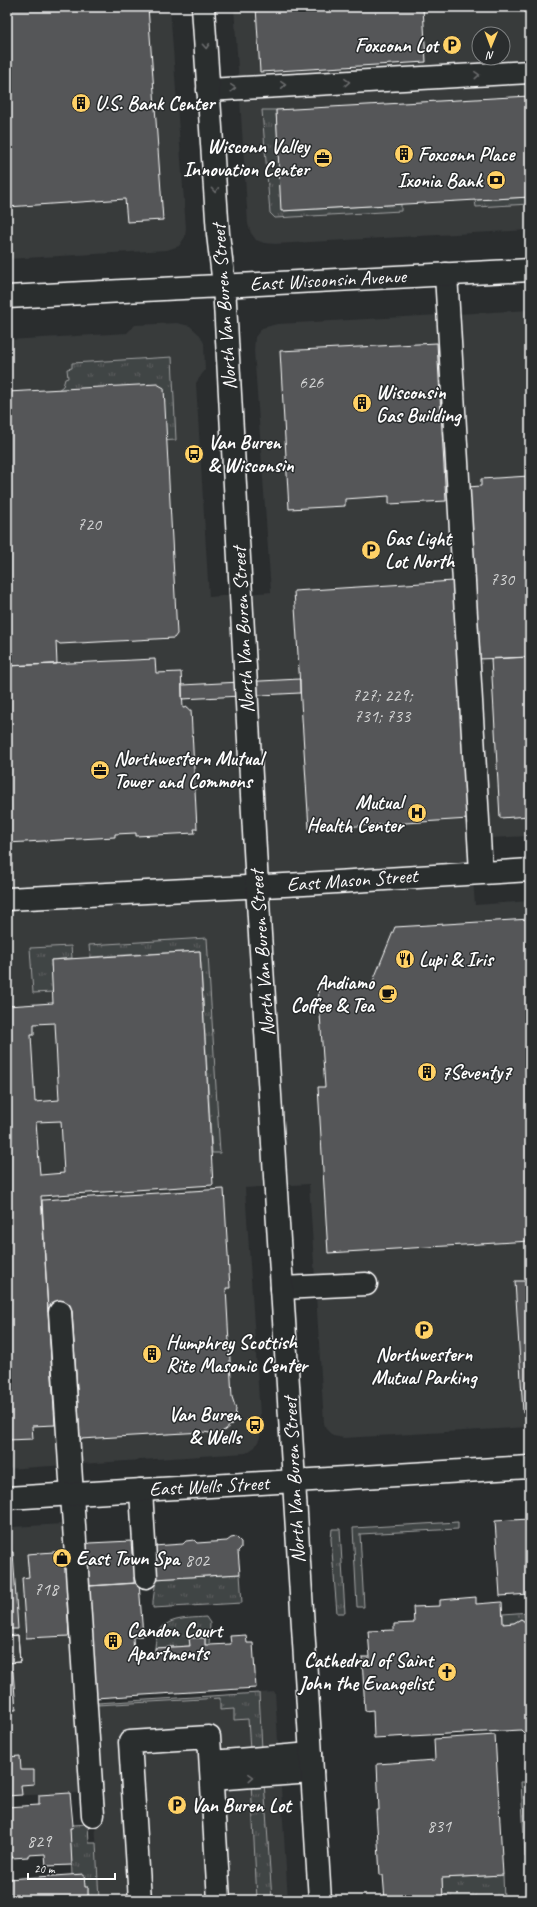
<svg xmlns="http://www.w3.org/2000/svg" width="537" height="1907" viewBox="0 0 537 1907" font-family="Caveat,sans-serif">
  <style>
    .built { fill: #373a3b; fill-rule: evenodd }
    .grass { fill: url(#grass-tufts); stroke: #a0a2a2 }
    .garden { fill: #414445; stroke: #a0a2a2 }
    .building { fill: #555758; stroke: #fff; fill-rule: evenodd }
    .lines { fill: none; stroke-linecap: round; stroke-linejoin: round }
    .minor-casing { stroke: #fff; stroke-width: 25 }
    .major-casing { stroke: #fff; stroke-width: 25 }
    .minor { stroke: #2a2d2e; stroke-width: 22 }
    .major { stroke: #2a2d2e; stroke-width: 22 }
    .oneway { stroke: #6a6c6d }
    .labels { text-anchor: middle; dominant-baseline: central; stroke-width: 3; stroke-linejoin: round; paint-order: stroke }
    .number-label { font-size: 18px; fill: #d4d5d5 }
    .poi-label { font-size: 20px; font-weight: bold; fill: #fff; stroke: #2a2d2e; text-anchor: start }
    .street-label { font-size: 20px; fill: #fff; stroke: #2a2d2e }
  </style>
  <defs>
    <pattern id="grass-tufts" width="24" height="20" patternUnits="userSpaceOnUse"><rect width="24" height="20" fill="#414445"/><path d="M3 7l-1-3M5 7V3M7 7l1-3M15 17l-1-3M17 17v-4M19 17l1-3" fill="none" stroke="#5e6061"/></pattern>
  </defs>
  <rect width="100%" height="100%" fill="#2a2d2e"/>
  <filter id="ink" filterUnits="userSpaceOnUse"><feTurbulence type="fractalNoise" baseFrequency=".025" numOctaves="2"/><feDisplacementMap in="SourceGraphic" scale="8" xChannelSelector="R" yChannelSelector="G"/><feConvolveMatrix kernelMatrix="1 2 1 2 8 2 1 2 1" color-interpolation-filters="sRGB"/></filter>
  <g filter="url(#ink)">
    <path class="built" d="M7,7H170L186,228L185,237L179,246L167,250L7,259Z
      M234,7H530V230L275,244L264,243L256,240L251,233L248,224ZM479,34H503V58H479Z
      M530,310V836L470,839L475,905L530,901V1427L344,1438L333,1436L326,1429L324,1423L309,1184L245,1188L261,1430L260,1438L255,1447L246,1453L7,1469V340L127,333L135,325L177,323L190,326L200,335L204,343L205,370L196,383L209,597L271,592L254,351L255,337L262,328L277,324Z
      M62,1524L66,1534L82,1793L7,1796V1629L18,1628L12,1527Z
      M275,1692L288,1900H99L95,1819H103L97,1703Z"/>
    <path class="grass" d="M262,110H276L282,211L401,204V211L275,218L270,213Z
      M530,197V204L476,207L475,200Z
      M172,357L176,440L160,441L57,391L63,386L65,379L68,378L67,369L72,368V363Z
      M207,938L220,1153H212L200,951L90,957L89,945Z
      M71,946L72,958L51,960L53,992L33,993L30,948Z
      M340,1529L345,1613H337L331,1539L332,1529Z
      M240,1574L242,1603L153,1608C152,1598 156,1589 155,1579Z
      M530,1612V1622H525L521,1619L514,1623L503,1624V1614Z
      M206,1617L210,1623L209,1645H205V1638H190V1646L155,1648C156,1616 183,1619 206,1617Z
      M259,1693L262,1749L250,1750L248,1719L234,1720V1709L220,1710V1698L97,1705V1703Z
      M251,1782H264L272,1900H257Z
      M521,1782H530V1857H525Z
      M88,1824L89,1843H96L99,1900H88V1888L85,1887L72,1875L70,1828L72,1827L73,1825Z
      M503,1875L504,1900H443L442,1878Z"/>
    <path class="garden" d="M458,1522V1529L360,1534L364,1607H357L353,1528Z"/>
    <path class="building" d="M7,7H148L163,220L127,222L125,199L7,207Z
      M256,7H423L426,62L260,72Z
      M530,96V197L281,211L276,110Z
      M437,343L446,501L389,504V496L345,499V506L289,509L280,351Z
      M157,384L164,388L177,634L174,638L60,644L56,641L57,664L7,666V392Z
      M529,476L530,657L478,659L468,487L481,486V479Z
      M454,581L469,819L309,829L294,591Z
      M530,657V816L500,818L491,659Z
      M155,659L156,673L181,672L183,708L188,707V710H191L197,829H194L195,833L136,836V833L115,834V837L7,843V666Z
      M300,679V693L182,699V685Z
      M530,919V1241L328,1253L318,1087H325L318,985L371,986L395,927Z
      M200,951L213,1185L41,1196L55,1425L32,1426L33,1439L7,1440V1006L53,1003L51,960ZM55,1023L59,1100L35,1102L31,1035H34V1024ZM61,1121L64,1173L40,1175L36,1122Z
      M224,1189L230,1288H226L232,1397L236,1409L235,1417L231,1425L225,1430L217,1434L203,1432L80,1439L72,1311L48,1312L42,1200Z
      M515,1281H530V1413H523Z
      M529,1519L530,1594L500,1596L495,1521Z
      M236,1537L241,1542V1548L238,1551L240,1574L155,1579L153,1546L183,1544L186,1541L194,1540L197,1543L227,1541L231,1538Z
      M131,1541L132,1554H135L137,1576L134,1577V1583L88,1586L85,1546L89,1543Z
      M67,1551L70,1600H67L69,1636L26,1638L22,1578L29,1577L27,1554Z
      M7,1552H13L18,1629H7Z
      M139,1583L143,1636L133,1637L134,1654L155,1653V1648L190,1646L189,1638H205V1645H209L231,1644L230,1636L246,1635L247,1643H253L256,1688L95,1698L89,1586Z
      M476,1597V1604L502,1602L503,1624L514,1623L521,1619L525,1622H530V1732L524,1733L521,1730L374,1738L373,1710L365,1711L362,1657H370L368,1631L394,1630V1624L414,1623L413,1607L440,1606V1600Z
      M18,1635L20,1662L7,1663V1636Z
      M18,1635L20,1662L7,1663V1636Z
      M7,1671H13L16,1710H7Z
      M7,1732H11V1748H7Z
      M495,1735L503,1875L442,1878L443,1900H385L383,1875H380L376,1810H379L377,1764L435,1760L434,1739Z
      M20,1756L21,1770H34V1784L21,1785L22,1795L7,1796V1757Z
      M70,1793L73,1825L72,1828H70L72,1865L46,1866L45,1854L28,1855V1857L12,1858V1856H7V1807L39,1805V1795Z
      M84,1874L85,1887H88V1900H7V1879Z"/>
    <g class="lines">
      <defs>
        <path id="minor" d="M208,90L530,72
          M446,274L481,872
          M7,899L304,884L530,870
          M282,1288L366,1284
          M60,1312L93,1815
          M141,1490L146,1577
          M211,1762L311,1754
          M212,1779L312,1772
          M140,1900L130,1742L209,1737L219,1900"/>
        <path id="major" d="M203,7L218,234L224,285L257,886L320,1900
          M7,297L530,270
          M7,1498L530,1467"/>
      </defs>
      <use href="#minor" class="minor-casing"/>
      <use href="#major" class="major-casing"/>
      <use href="#minor" class="minor"/>
      <use href="#major" class="major"/>
    </g>
    <defs><path id="oneway-chevron" d="M-2-3.5L2.5 0L-2 3.5" fill="none" stroke-width="1.6" stroke-linecap="round" stroke-linejoin="round"/></defs>
    <g class="oneway">
      <use href="#oneway-chevron" transform="translate(206 46) rotate(86)"/>
      <use href="#oneway-chevron" transform="translate(477 75) rotate(-3)"/>
      <use href="#oneway-chevron" transform="translate(347 82) rotate(-3)"/>
      <use href="#oneway-chevron" transform="translate(283 85) rotate(-3)"/>
      <use href="#oneway-chevron" transform="translate(233 88) rotate(-4)"/>
      <use href="#oneway-chevron" transform="translate(215 190) rotate(86)"/>
      <use href="#oneway-chevron" transform="translate(251 1777) rotate(-3)"/>
    </g>
  </g>
  <defs>
    <symbol id="parking-disc" viewBox="-11 -11 22 22"><circle r="9.5" fill="#ffd166" stroke="#2a2d2e"/><path d="M-3.5-5.5H1a3.5 3.5 0 0 1 0 7H-1V5.5H-3.5ZM-1-3.4V-.6H.8a1.4 1.4 0 0 0 0-2.8Z" fill="#111"/></symbol>
    <symbol id="building-disc" viewBox="-11 -11 22 22"><circle r="9.5" fill="#ffd166" stroke="#2a2d2e"/><path d="M-4-6H4V6H1V3H-1V6H-4ZM-2.5-4.3h1.7v1.8h-1.7ZM.8-4.3h1.7v1.8H.8ZM-2.5-1h1.7V.8h-1.7ZM.8-1h1.7V.8H.8Z" fill="#111"/></symbol>
    <symbol id="office-disc" viewBox="-11 -11 22 22"><circle r="9.5" fill="#ffd166" stroke="#2a2d2e"/><path d="M-6-3h4V-5.5h4V-3h4V5H-6ZM-1-4.5V-3h2v-1.5ZM-6 0V1H6V0Z" fill="#111"/></symbol>
    <symbol id="bank-disc" viewBox="-11 -11 22 22"><circle r="9.5" fill="#ffd166" stroke="#2a2d2e"/><path d="M-6-4H6V4H-6ZM0-2.3a2.3 2.3 0 1 0 0 4.6a2.3 2.3 0 1 0 0-4.6Z" fill="#111"/></symbol>
    <symbol id="bus-disc" viewBox="-11 -11 22 22"><circle r="9.5" fill="#ffd166" stroke="#2a2d2e"/><path d="M-5-6H5V4H4V6H2V4H-2V6H-4V4H-5ZM-3.5-4V0h7V-4ZM-3.5 1.2v1.5H-2V1.2ZM2 1.2v1.5H3.5V1.2Z" fill="#111"/></symbol>
    <symbol id="hospital-disc" viewBox="-11 -11 22 22"><circle r="9.5" fill="#ffd166" stroke="#2a2d2e"/><path d="M-5-5h3v3.5h4V-5h3V5h-3V1.5h-4V5h-3Z" fill="#111"/></symbol>
    <symbol id="restaurant-disc" viewBox="-11 -11 22 22"><circle r="9.5" fill="#ffd166" stroke="#2a2d2e"/><path d="M-5-6h1v4h1v-4h1v4h1v-4h1v5L-1.5 .5V6h-2V.5L-5-1ZM5-6V6H3V1.5H1.5Q1.5-4 5-6Z" fill="#111"/></symbol>
    <symbol id="cafe-disc" viewBox="-11 -11 22 22"><circle r="9.5" fill="#ffd166" stroke="#2a2d2e"/><path d="M-5.5-4.5H6V0H3Q3 3.5 0 3.5H-2.5Q-5.5 3.5-5.5 0ZM3-3.2v2h1.7v-2ZM-6 4.5H4V6H-6Z" fill="#111"/></symbol>
    <symbol id="shop-disc" viewBox="-11 -11 22 22"><circle r="9.5" fill="#ffd166" stroke="#2a2d2e"/><path d="M-5-2.5h2.3a2.7 3.5 0 0 1 5.4 0H5L5.5 6h-11ZM-1.5-2.5h3a1.5 2.3 0 0 0-3 0Z" fill="#111"/></symbol>
    <symbol id="church-disc" viewBox="-11 -11 22 22"><circle r="9.5" fill="#ffd166" stroke="#2a2d2e"/><path d="M-1.2-6h2.4v3.5h3.3v2.4h-3.3V6h-2.4V-.1h-3.3v-2.4h3.3Z" fill="#111"/></symbol>
  </defs>
  <g fill-rule="evenodd">
    <use href="#parking-disc" x="441" y="34" width="22" height="22"/>
    <use href="#building-disc" x="70" y="92" width="22" height="22"/>
    <use href="#building-disc" x="393" y="143" width="22" height="22"/>
    <use href="#office-disc" x="312" y="147" width="22" height="22"/>
    <use href="#bank-disc" x="485" y="169" width="22" height="22"/>
    <use href="#building-disc" x="351" y="392" width="22" height="22"/>
    <use href="#bus-disc" x="183" y="443" width="22" height="22"/>
    <use href="#parking-disc" x="360" y="539" width="22" height="22"/>
    <use href="#office-disc" x="89" y="759" width="22" height="22"/>
    <use href="#hospital-disc" x="406" y="802" width="22" height="22"/>
    <use href="#restaurant-disc" x="394" y="948" width="22" height="22"/>
    <use href="#cafe-disc" x="377" y="983" width="22" height="22"/>
    <use href="#building-disc" x="416" y="1061" width="22" height="22"/>
    <use href="#parking-disc" x="413" y="1319" width="22" height="22"/>
    <use href="#building-disc" x="141" y="1343" width="22" height="22"/>
    <use href="#bus-disc" x="244" y="1414" width="22" height="22"/>
    <use href="#shop-disc" x="51" y="1547" width="22" height="22"/>
    <use href="#building-disc" x="102" y="1630" width="22" height="22"/>
    <use href="#church-disc" x="436" y="1661" width="22" height="22"/>
    <use href="#parking-disc" x="166" y="1794" width="22" height="22"/>
  </g>
  <g class="labels">
    <g class="number-label">
      <text x="311" y="382">626</text>
      <text x="89" y="524">720</text>
      <text x="502" y="579">730</text>
      <text x="382" y="695">727; 229;<tspan x="382" dy="21">731; 733</tspan></text>
      <text x="197" y="1560">802</text>
      <text x="46" y="1589">718</text>
      <text x="439" y="1826">831</text>
      <text x="39" y="1841">829</text>
    </g>
    <g class="poi-label">
      <text x="438" y="45" text-anchor="end">Foxconn Lot</text>
      <text x="95" y="103">U.S. Bank Center</text>
      <text x="309" y="146" text-anchor="end">Wisconn Valley<tspan x="309" dy="23">Innovation Center</tspan></text>
      <text x="418" y="154">Foxconn Place</text>
      <text x="482" y="180" text-anchor="end">Ixonia Bank</text>
      <text x="376" y="392">Wisconsin<tspan x="376" dy="23">Gas Building</tspan></text>
      <text x="208" y="442">Van Buren<tspan x="208" dy="23">&amp; Wisconsin</tspan></text>
      <text x="385" y="538">Gas Light<tspan x="385" dy="23">Lot North</tspan></text>
      <text x="114" y="758">Northwestern Mutual<tspan x="114" dy="23">Tower and Commons</tspan></text>
      <text x="403" y="802" text-anchor="end">Mutual<tspan x="403" dy="23">Health Center</tspan></text>
      <text x="419" y="959">Lupi &amp; Iris</text>
      <text x="374" y="982" text-anchor="end">Andiamo<tspan x="374" dy="23">Coffee &amp; Tea</tspan></text>
      <text x="441" y="1072">7Seventy7</text>
      <text x="166" y="1342">Humphrey Scottish<tspan x="166" dy="23">Rite Masonic Center</tspan></text>
      <text x="424" y="1354" text-anchor="middle">Northwestern<tspan x="424" dy="23">Mutual Parking</tspan></text>
      <text x="241" y="1414" text-anchor="end">Van Buren<tspan x="241" dy="23">&amp; Wells</tspan></text>
      <text x="76" y="1558">East Town Spa</text>
      <text x="127" y="1630">Candon Court<tspan x="127" dy="23">Apartments</tspan></text>
      <text x="433" y="1660" text-anchor="end">Cathedral of Saint<tspan x="433" dy="23">John the Evangelist</tspan></text>
      <text x="191" y="1805">Van Buren Lot</text>
    </g>
    <g class="street-label">
      <text transform="translate(328 280) rotate(-3)">East Wisconsin Avenue</text>
      <text transform="translate(224 307) rotate(-94)">North Van Buren Street</text>
      <text transform="translate(243 630) rotate(-93)">North Van Buren Street</text>
      <text transform="translate(352 880) rotate(-4)">East Mason Street</text>
      <text transform="translate(262 953) rotate(-94)">North Van Buren Street</text>
      <text transform="translate(294 1480) rotate(-93)">North Van Buren Street</text>
      <text transform="translate(209 1486) rotate(-3)">East Wells Street</text>
    </g>
  </g>
  <rect width="537" height="1907" fill="none" stroke="#2a2d2e" stroke-width="24"/>
  <rect x="12" y="12" width="513" height="1883" fill="none" stroke="#fff" stroke-width="1.5" filter="url(#ink)"/>
  <g transform="translate(491 46) rotate(181)"><circle r="19" fill="#2a2d2e" stroke="#7f8182"/>
  <path d="M0-3L7 15L0 10L-7 15Z" fill="#ffd166"/>
  <text y="-6" font-size="11" font-weight="bold" text-anchor="middle" fill="#ffffff">N</text>
  </g>
  <path d="M28 1873v6h87v-6" fill="none" stroke="#ffffff" stroke-width="2"/>
  <text x="34" y="1873" font-size="12" fill="#ffffff" stroke="#2a2d2e" stroke-width="3" paint-order="stroke">20 m</text>
</svg>
